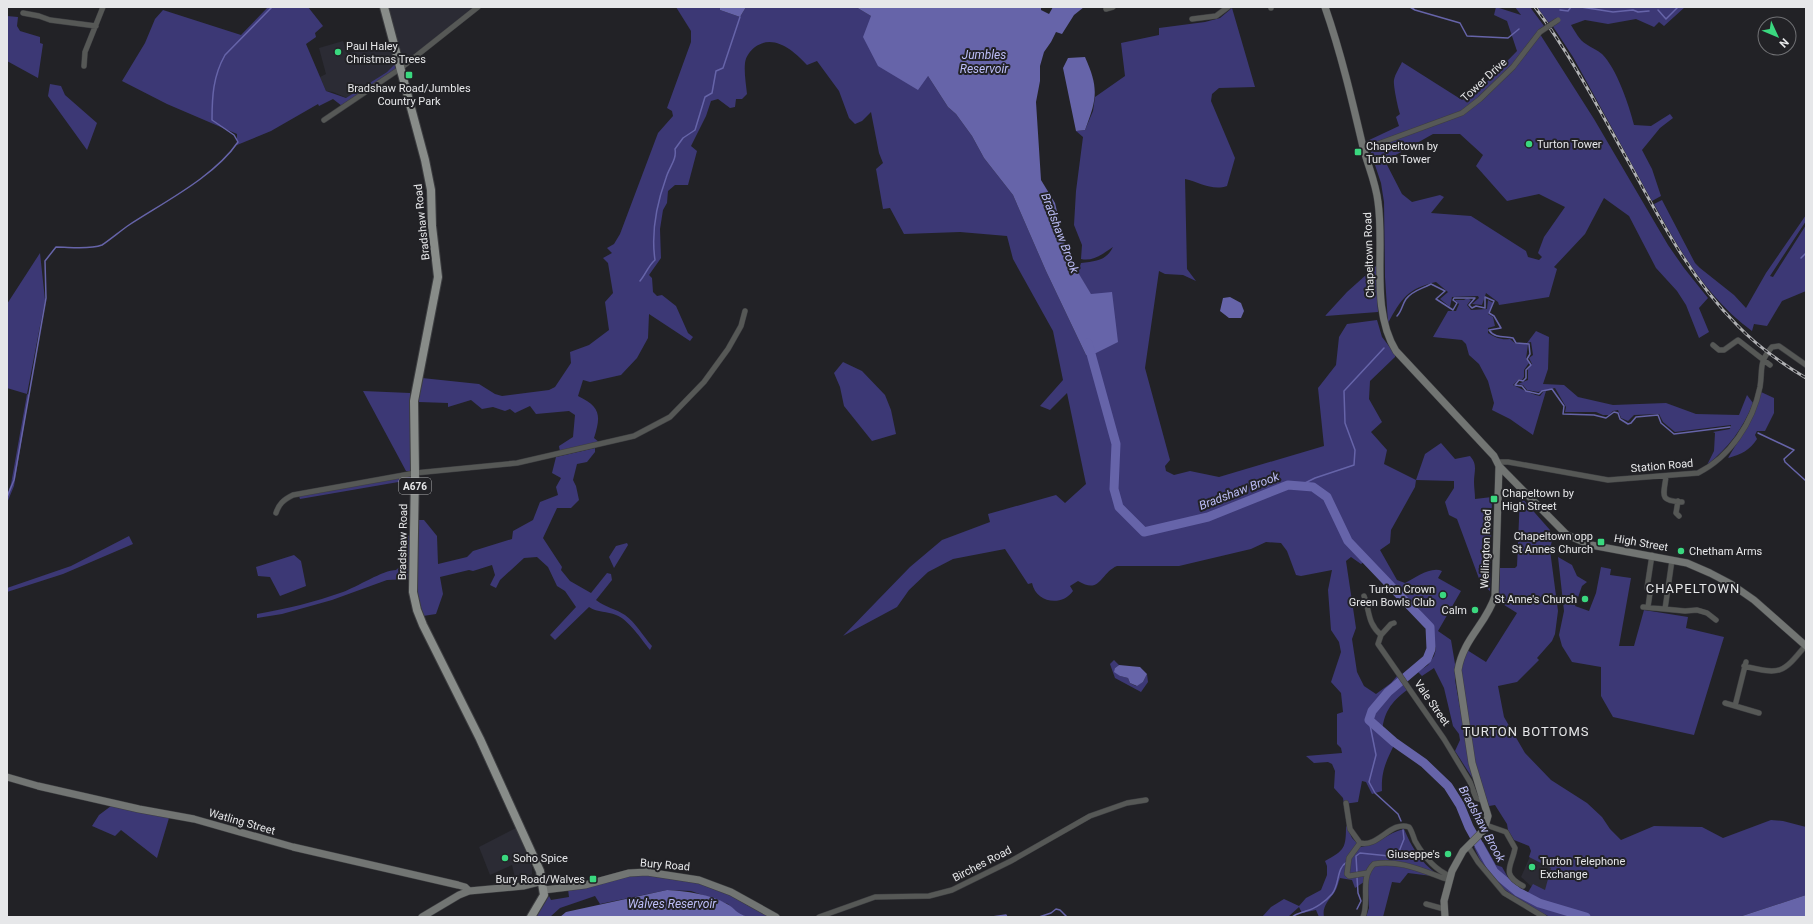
<svg xmlns="http://www.w3.org/2000/svg" width="1813" height="924" viewBox="0 0 1813 924" font-family="Roboto,sans-serif">
  <style>
    .built { fill: #2b2b34 }
    .green { fill: #3c3875; fill-rule: evenodd }
    .water { fill: #6664a9 }
    .lines { fill: none; stroke-linecap: round; stroke-linejoin: round }
    .stream { stroke: #6664a9; stroke-width: 1.5 }
    .river { stroke: #6664a9; stroke-width: 9 }
    .street-casing { stroke: #3d3e41; stroke-width: 6 }
    .secondary-casing { stroke: #3d3e41; stroke-width: 8 }
    .primary-casing { stroke: #3d3e41; stroke-width: 10 }
    .street { stroke: #565856; stroke-width: 5 }
    .secondary { stroke: #727573; stroke-width: 7 }
    .primary { stroke: #888c89; stroke-width: 8 }
    .rail-casing { stroke: #afb0b3; stroke-width: 3 }
    .rail { stroke: #222226; stroke-width: 1.5; stroke-dasharray: 4.5; stroke-linecap: butt }
    .street-bridge-casing { stroke: #3d3e41; stroke-width: 6; stroke-linecap: butt }
    .street-bridge { stroke: #565856; stroke-width: 5 }
    .poi-dot { fill: #3ad87f; stroke: #222226; stroke-width: 1.5 }
    .labels { text-anchor: middle; dominant-baseline: central; stroke-width: 4; stroke-linejoin: round; paint-order: stroke }
    .shield { fill: #222226; stroke: #abacae; stroke-width: 1 }
    .shield-label { font-size: 10px; font-weight: bold; fill: #e6e7e9 }
    .poi-label { font-size: 11px; fill: #e6e7e9; stroke: #222226; text-anchor: start }
    .street-label { font-size: 11px; fill: #e6e7e9; stroke: #222226 }
    .water-label { font-size: 12px; font-style: italic; fill: #bdbef8; stroke: #222226 }
    .quarter-label { font-size: 13px; letter-spacing: 1px; fill: #e6e7e9; stroke: #222226 }
  </style>
  <rect width="100%" height="100%" fill="#222226"/>
  <path class="built" d="M387,7H474L404,63Z
    M343,41L347,53L361,51L389,42L395,64L387,72L347,98L333,92L326,91L320,77L326,74L319,48Z
    M516,828L532,867V874L526,879L516,882L512,865L490,875L479,847Z
    M1532,852L1558,864L1544,898L1521,877Z"/>
  <path class="green" d="M268,7H308L323,26L315,33L316,37L306,44L326,91L346,98L387,72L395,64L397,68L342,106L333,99L319,106L318,104L271,131L237,145V134L167,104L122,81L145,43L155,19L163,10L241,35Z
    M676,7H720V10L740,17L746,7H856L871,16L928,76L948,107L956,114L972,136L984,158L1013,195L1046,271L1086,355L1112,293L1091,295L1078,273L1081,263C1096,261 1106,261 1113,247C1104,253 1093,262 1081,259L1082,245L1074,225L1076,191L1083,137L1076,131L1085,130L1093,111L1095,97L1125,76L1121,43L1159,35V28L1205,22L1220,18L1232,8L1255,87L1219,88L1212,94L1211,101L1235,158L1227,186C1212,191 1199,182 1185,179L1187,269L1196,281L1183,275L1165,274L1159,271L1145,368L1170,460L1165,466L1166,471L1174,475L1190,471L1219,477L1324,446L1318,388L1336,365L1339,337L1347,324L1377,320L1382,337L1395,354V357L1370,381L1369,399L1382,422L1371,432L1387,450L1384,464L1416,480L1425,454L1441,443L1455,459L1470,456C1478,465 1474,471 1474,482C1474,487 1475,493 1475,499L1492,497L1490,591L1481,584L1457,519L1449,515L1445,502L1454,488V481L1416,480L1415,487L1391,530L1390,543L1380,550L1397,580L1405,583C1415,578 1431,566 1442,571L1438,578L1461,591L1438,631L1451,640L1455,664V680L1473,779L1455,751L1460,740L1459,734L1453,726L1444,688L1434,668L1422,676L1418,672L1428,665L1434,656L1436,649L1432,639V626L1419,609L1368,559L1361,564L1351,557L1346,561L1356,628L1352,639L1357,672L1364,686L1376,694L1391,683L1397,676L1407,690C1391,702 1383,713 1382,734L1394,745C1386,762 1381,771 1382,791L1372,794L1366,782L1362,781L1358,802L1344,804L1343,798L1334,788L1335,771L1332,764L1328,762L1314,763L1306,756L1342,753L1341,748L1337,744V714L1343,712L1341,693L1331,682L1341,652L1339,642L1331,630L1328,590L1332,570L1301,576L1296,575L1287,551L1281,543L1266,542L1251,549L1179,566H1117C1100,573 1101,595 1078,581L1070,586L1073,591C1062,607 1036,603 1032,583L1028,584L1005,549L953,559L928,572L909,590L897,607L843,636L910,567L942,540L990,522L988,514L1056,495L1065,503L1086,484L1067,393L1050,410L1040,406L1063,380L1053,331L1013,259L1007,236L960,232L904,234L890,208L883,209L876,169L883,163L879,153L871,112L862,121L855,124L849,118L839,91L817,61L807,65C794,51 774,33 755,47C750,51 746,56 745,63C744,73 746,84 747,94L742,99H736L735,107L730,108L718,99L711,101L706,116L691,146L697,151L688,185H675L668,191L667,203L663,210L660,229L661,258L649,275L652,278L653,292L657,296L662,295L676,306L688,333L693,337L690,341L649,314L648,338L637,358L621,375L590,382L583,380L578,396C601,407 601,416 594,438L600,443L560,452L559,446L573,437L575,415L569,411L536,414L530,406L515,413L510,409L505,411L493,407L482,409L471,400L448,407V403L419,402V392L422,378L479,384L495,394L502,396L549,390L555,387L571,363L570,352L589,345L609,330L605,302L613,293L608,263L603,258L612,253L607,248L614,244L620,234L658,133L673,116L672,111L667,108L691,42V31Z
    M1496,7L1521,15L1515,7H1530L1544,26L1538,31L1594,119L1668,245L1684,268L1708,298L1699,308L1709,332L1699,338L1686,305L1677,291L1656,268L1629,216L1604,198L1585,234L1554,267L1557,269L1549,297L1499,305L1498,302L1486,293L1482,305L1472,304L1479,298L1478,296L1452,297L1450,307L1440,299L1448,292L1436,282C1407,289 1402,298 1388,323L1385,277L1384,202L1381,183L1367,141L1399,126L1396,117L1400,114C1398,108 1393,85 1394,80C1395,74 1400,67 1402,62L1462,100L1476,93L1517,51L1507,21L1494,15ZM1433,134H1460L1483,155L1476,166L1507,201L1539,194L1565,207L1544,237L1538,253L1542,257L1539,260L1528,257L1526,251L1471,216L1431,213L1444,197L1440,195L1412,202L1402,194L1385,161Z
    M1537,7H1685L1664,26L1659,22L1654,27L1636,19L1608,24L1585,20L1571,25C1575,31 1579,40 1586,44C1592,48 1597,50 1602,54C1617,69 1629,105 1634,125L1651,126L1670,114L1673,118L1660,128L1642,150L1652,169L1661,196L1652,201L1573,57L1552,25L1557,18L1549,23Z
    M7,16L18,17L17,26L20,31L40,37V43L43,44L38,78L7,61Z
    M50,84L61,86L65,95L97,123L87,150L48,96Z
    M1662,200L1695,263L1700,268L1734,295L1746,308L1766,273L1806,215V221L1770,276L1773,277L1806,225V291L1782,301L1767,326L1754,324L1752,331C1708,299 1680,251 1654,204Z
    M40,253L45,300L27,394L29,395L14,486L7,503V495L11,484L27,394L7,388V304Z
    M1376,266L1378,312L1325,316L1347,292Z
    M1467,298L1471,300L1467,305L1471,310L1487,309L1488,300L1493,303L1488,314L1493,317L1495,326L1488,328V333C1496,338 1501,340 1510,339L1516,344H1528L1526,359L1529,363L1524,370V377L1522,380L1519,379L1513,385C1522,389 1530,394 1540,396L1543,392L1546,391L1533,435L1510,419L1492,410L1494,403L1488,381L1479,364L1469,355L1466,344L1462,340L1433,337L1448,311H1456L1459,304L1455,300H1464Z
    M1536,331L1549,337L1548,369L1543,384L1564,385L1578,397L1613,405L1666,403L1696,414L1739,415L1747,395L1753,403C1743,429 1728,448 1707,465L1714,451L1715,433L1713,432L1730,429L1731,425L1675,432L1663,422L1659,414L1634,415L1628,421L1621,418L1618,410L1613,411L1609,415H1603L1596,412H1565L1566,407L1555,388L1538,392L1527,390L1523,385L1518,384L1528,380V369L1532,364L1529,358L1533,355L1531,342L1527,343Z
    M843,362L862,371L885,395L891,410L896,434L872,441L844,406L840,387L834,373Z
    M363,391L410,393V471H406Z
    M1761,392L1774,398V413L1765,431H1757L1755,435L1757,439C1750,450 1742,454 1728,458L1753,416Z
    M595,448V452L587,462L577,464L573,480L576,486L579,500L571,508H557L543,538L562,567L561,570L570,581L591,593L607,573L611,574L612,580L596,600C605,607 616,609 625,615C636,623 643,636 652,646L650,650C642,640 628,619 616,615C607,611 598,613 589,607L555,640L550,635L576,607L565,591L557,586L548,567L537,557L524,558L500,580L496,588L490,585L495,575L492,565L473,571L469,570L440,577L443,594L436,614L423,616L417,593L418,520H424L437,536L438,564L467,557L473,551L512,539L513,531L533,520L540,502L558,495L556,487L561,478L552,473L556,457Z
    M410,476V480L300,499L299,496Z
    M1520,496L1550,530L1552,540L1550,550L1558,611L1555,634L1552,641L1537,658L1539,660L1517,682L1498,686L1504,717L1525,753L1551,780L1587,803L1602,817L1610,829L1621,840L1654,826L1702,827L1723,838L1771,820L1783,821L1806,827V895L1739,917H1550L1528,906L1501,887L1480,860L1474,847L1483,842L1496,865L1502,867L1510,881L1527,894L1533,884L1545,890L1551,868L1529,857L1531,851L1529,846L1514,840L1508,830L1507,824L1495,805L1489,806L1475,766L1461,680V665L1467,650L1486,662L1517,613L1501,603L1499,598L1500,568H1515L1517,566Z
    M409,535L408,579L387,580L332,600L282,614L257,618V614C286,609 315,602 343,592C357,587 383,570 396,570C413,557 399,546 409,535Z
    M129,536L133,544L63,574L7,592V588L71,566Z
    M627,543L628,545L614,568L609,557L616,546Z
    M294,555L301,561L306,586L280,596L270,577L258,576L256,567Z
    M1558,557L1572,565L1577,576L1587,582L1582,586L1575,606L1589,611L1596,593L1601,567L1611,569L1610,575L1631,578L1619,646H1634L1644,610L1688,617L1686,628L1724,637L1694,735L1613,717L1601,696V667L1572,662L1562,646L1559,635L1564,611Z
    M1114,660L1119,665L1115,668L1120,676L1128,678L1130,683L1136,686L1143,682L1147,674L1148,682L1141,692L1115,678L1110,664Z
    M111,806L169,818L157,858L121,830L115,836L92,826L99,815Z
    M1346,825L1352,838L1361,847C1377,844 1388,833 1404,829C1411,846 1421,863 1437,874L1432,876L1408,873L1400,883L1392,882L1383,917H1366L1369,908L1367,880L1355,888L1352,880L1340,878C1338,883 1337,889 1334,893C1328,901 1322,907 1324,917H1319L1316,910L1302,913L1299,907L1288,917H1262L1271,907L1284,899L1299,906L1306,898L1321,890L1327,875V866L1325,861C1345,850 1346,848 1346,825Z
    M628,875H647L698,881L730,893L747,905L771,917H748L737,914L728,904L691,891L667,890L600,904L595,896L560,908L550,917H536L549,896L551,900L569,897L568,889Z"/>
  <path class="water" d="M720,7H746L740,17L720,10Z
    M856,7H1041V10L1049,14L1053,7H1084L1074,15L1062,34L1056,32L1051,42L1044,52L1040,66V81L1036,102L1041,180L1055,203L1065,245L1076,269L1091,294L1112,292L1118,342L1096,353L1086,355L1046,271L1013,195L984,158L972,136L956,114L948,107L928,76L918,90L878,66L863,37L871,16Z
    M1085,57C1099,88 1097,99 1085,130L1076,131L1063,68L1068,58Z
    M1230,297L1241,303L1244,311L1241,318H1229L1220,311L1223,298Z
    M1119,665L1140,667L1147,674L1143,682L1137,686L1130,683L1128,678L1120,676L1114,672L1115,668Z
    M667,890C686,891 710,894 727,904C736,909 735,913 748,917H560L566,912Z
    M1806,895V917H1739Z"/>
  <g class="lines">
    <path class="stream" d="M1410,7L1415,10L1460,23L1467,36L1508,38L1519,29
      M1581,7L1613,12L1633,10L1638,12L1649,11
      M1560,10L1568,11L1571,7
      M1658,10L1666,19L1678,7
      M1801,258L1806,253
      M640,281C646,274 648,266 655,260C651,233 657,203 666,178C669,167 677,160 675,149L683,138L695,130L705,97L712,93L716,71L723,68L740,17
      M1397,316C1402,311 1402,305 1406,299C1413,290 1422,289 1431,284L1445,291L1436,299L1453,310L1457,303L1453,300L1454,298H1475L1469,305L1472,308L1476,306L1485,308V297L1494,301L1489,313L1494,316L1501,328L1489,330C1495,339 1505,336 1513,338L1516,343L1529,344L1530,354L1527,359L1531,365L1526,370V378L1523,381L1519,380L1515,385L1522,386L1526,391L1539,394L1542,391L1552,389L1564,406L1563,414L1594,415L1606,418L1614,412L1618,413L1620,419L1628,424L1631,423L1636,417L1658,415L1661,423L1674,434L1730,427
      M1758,433L1794,450L1784,459L1785,462L1806,481
      M1299,486L1315,478L1354,465L1355,450L1345,423L1344,391L1384,348
      M7,497L14,480L46,298L45,261L56,247C70,247 89,250 102,245C107,242 123,229 129,225C164,202 214,177 238,142L234,135L212,120C212,97 213,76 225,55L272,7
      M1369,720L1376,755L1369,782L1375,793L1398,814L1401,821
      M1357,873L1356,856L1360,853L1389,856L1398,854L1404,839L1403,830
      M1357,877L1358,893L1361,901L1357,909
      M992,917L1006,915L1007,917
      M1039,917L1051,913L1056,909L1060,910L1067,917
      M1292,917C1297,913 1301,913 1306,911C1315,909 1326,901 1332,894C1340,884 1336,868 1347,862"/>
    <path class="river" d="M1088,343L1116,444L1114,489L1119,507L1144,532L1208,517L1288,485L1313,487L1327,497L1348,541L1430,627L1431,649L1427,659L1388,692L1372,711L1369,720L1394,742L1424,763L1448,786L1460,805L1469,827L1494,872L1518,892L1539,903L1586,917"/>
    <defs>
      <path id="street" d="M1271,8V7
        M1106,9L1113,7
        M23,13L39,16L50,20L96,26
        M1192,19L1216,16L1228,7
        M84,66L85,52L103,7
        M324,120L401,68L478,7
        M1364,149L1462,113L1480,99L1513,67L1540,32
        M1713,345L1719,350H1724L1738,340L1770,365
        M1498,462H1508L1608,480L1698,473C1730,457 1753,422 1760,387C1763,369 1758,363 1772,347L1779,346L1806,365
        M1666,477C1663,497 1660,501 1682,502
        M1678,501L1676,513L1679,516
        M276,513C279,504 283,500 293,495L415,473L517,463L634,436L670,417L704,382L728,349L741,326L745,311
        M1364,596C1370,611 1367,623 1381,635
        M1643,607L1685,611L1697,610L1707,613L1716,620
        M1648,607L1650,593L1647,588L1652,555
        M1665,609L1672,560
        M1381,635L1378,644L1444,739L1470,782L1476,798L1484,801
        M1381,635L1391,624L1394,623
        M1744,666C1781,675 1782,674 1806,645
        M1725,703L1759,713
        M1735,706L1746,662
        M1346,803L1350,829L1360,843C1378,848 1391,820 1409,827C1412,831 1413,836 1415,841C1423,855 1435,870 1450,876
        M1486,825L1506,832L1515,848C1512,866 1500,874 1523,886
        M1360,843L1349,858L1347,874L1349,876L1367,873
        M1468,846L1478,862L1504,893L1544,917
        M1426,904L1444,909
        M819,917L875,897L929,896L952,890L1011,861L1090,816L1127,803L1146,800
        M1363,917C1370,900 1359,878 1374,864C1400,859 1425,872 1449,880"/>
      <path id="secondary" d="M1325,7C1341,53 1352,100 1363,147C1368,166 1376,183 1378,202C1385,250 1370,309 1396,351L1494,456L1499,466L1495,596C1487,623 1463,639 1458,670L1472,763L1488,816L1484,830L1463,851L1452,871L1444,901L1445,917
        M1499,466L1567,535L1591,545L1687,563L1710,573L1731,584L1754,600L1806,646
        M7,777L38,786L139,809L194,819L293,847L458,885L465,887L469,891
        M544,890L585,885L629,873L647,872L699,880L731,892L776,917
        M422,917L459,895L469,891L523,886L543,881"/>
      <path id="primary" d="M384,7L425,160L431,190L432,226L438,277L414,401L415,473L413,592L417,610L423,625L480,739L540,871L544,895L531,917"/>
    </defs>
    <use href="#street" class="street-casing"/>
    <use href="#secondary" class="secondary-casing"/>
    <use href="#primary" class="primary-casing"/>
    <use href="#street" class="street"/>
    <use href="#secondary" class="secondary"/>
    <use href="#primary" class="primary"/>
    <defs>
      <path id="rail" d="M1535,7C1573,58 1602,115 1633,170C1663,225 1692,280 1737,325C1757,346 1781,363 1806,378"/>
    </defs>
    <use href="#rail" class="rail-casing"/>
    <use href="#rail" class="rail"/>
    <defs>
      <path id="street-bridge" d="M1540,32L1558,20"/>
    </defs>
    <use href="#street-bridge" class="street-bridge-casing"/>
    <use href="#street-bridge" class="street-bridge"/>
  </g>
  <g class="poi-dot">
    <circle cx="338" cy="52" r="4"/>
    <rect x="405" y="71" width="8" height="8" rx="2"/>
    <circle cx="1529" cy="144" r="4"/>
    <rect x="1354" y="148" width="8" height="8" rx="2"/>
    <rect x="1490" y="495" width="8" height="8" rx="2"/>
    <rect x="1597" y="538" width="8" height="8" rx="2"/>
    <circle cx="1681" cy="551" r="4"/>
    <circle cx="1443" cy="595" r="4"/>
    <circle cx="1585" cy="599" r="4"/>
    <circle cx="1475" cy="610" r="4"/>
    <circle cx="1448" cy="854" r="4"/>
    <circle cx="505" cy="858" r="4"/>
    <circle cx="1532" cy="867" r="4"/>
    <rect x="589" y="875" width="8" height="8" rx="2"/>
  </g>
  <g class="labels">
    <rect class="shield" x="399" y="478" width="32" height="16" rx="3"/>
    <g class="shield-label">
      <text x="415" y="486">A676</text>
    </g>
    <g class="poi-label">
      <text x="346" y="46">Paul Haley<tspan x="346" dy="13">Christmas Trees</tspan></text>
      <text x="409" y="88" text-anchor="middle">Bradshaw Road/Jumbles<tspan x="409" dy="13">Country Park</tspan></text>
      <text x="1537" y="144">Turton Tower</text>
      <text x="1366" y="146">Chapeltown by<tspan x="1366" dy="13">Turton Tower</tspan></text>
      <text x="1502" y="493">Chapeltown by<tspan x="1502" dy="13">High Street</tspan></text>
      <text x="1593" y="536" text-anchor="end">Chapeltown opp<tspan x="1593" dy="13">St Annes Church</tspan></text>
      <text x="1689" y="551">Chetham Arms</text>
      <text x="1435" y="589" text-anchor="end">Turton Crown<tspan x="1435" dy="13">Green Bowls Club</tspan></text>
      <text x="1577" y="599" text-anchor="end">St Anne's Church</text>
      <text x="1467" y="610" text-anchor="end">Calm</text>
      <text x="1440" y="854" text-anchor="end">Giuseppe's</text>
      <text x="513" y="858">Soho Spice</text>
      <text x="1540" y="861">Turton Telephone<tspan x="1540" dy="13">Exchange</tspan></text>
      <text x="585" y="879" text-anchor="end">Bury Road/Walves</text>
    </g>
    <g class="street-label">
      <text transform="translate(1484 80) rotate(-43)">Tower Drive</text>
      <text transform="translate(422 222) rotate(-96)">Bradshaw Road</text>
      <text transform="translate(1369 255) rotate(-92)">Chapeltown Road</text>
      <text transform="translate(1662 466) rotate(-5)">Station Road</text>
      <text transform="translate(403 542) rotate(-89)">Bradshaw Road</text>
      <text transform="translate(1641 543) rotate(10)">High Street</text>
      <text transform="translate(1486 549) rotate(-88)">Wellington Road</text>
      <text transform="translate(1432 703) rotate(55)">Vale Street</text>
      <text transform="translate(242 822) rotate(16)">Watling Street</text>
      <text transform="translate(982 864) rotate(-27)">Birches Road</text>
      <text transform="translate(665 865) rotate(5)">Bury Road</text>
    </g>
    <g class="water-label">
      <text x="984" y="55">Jumbles<tspan x="984" dy="14">Reservoir</tspan></text>
      <text transform="translate(1060 233) rotate(69)">Bradshaw Brook</text>
      <text transform="translate(1239 491) rotate(-21)">Bradshaw Brook</text>
      <text transform="translate(1482 824) rotate(62)">Bradshaw Brook</text>
      <text x="672" y="904">Walves Reservoir</text>
    </g>
    <g class="quarter-label">
      <text x="1693" y="588">CHAPELTOWN</text>
      <text x="1526" y="731">TURTON BOTTOMS</text>
    </g>
  </g>
  <rect width="1813" height="924" fill="none" stroke="#e6e7e9" stroke-width="16"/>
  <g transform="translate(1777 36) rotate(134)"><circle r="19" fill="#222226" stroke="#707174"/>
  <path d="M0-3L7 15L0 10L-7 15Z" fill="#3ad87f"/>
  <text y="-6" font-size="11" font-weight="bold" text-anchor="middle" fill="#e6e7e9">N</text>
  </g>
</svg>
